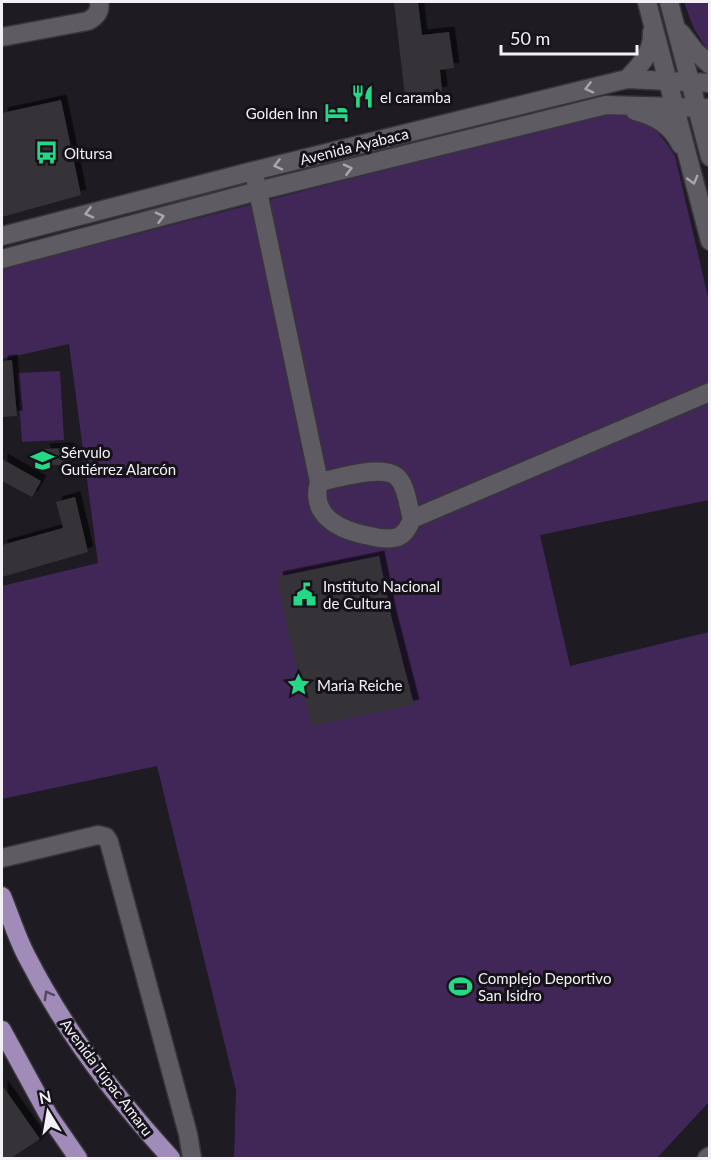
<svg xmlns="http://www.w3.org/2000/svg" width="711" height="1160" viewBox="0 0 711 1160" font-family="Lato,sans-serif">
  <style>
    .green { fill: #412758 }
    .building { fill: #353239; filter: url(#shadow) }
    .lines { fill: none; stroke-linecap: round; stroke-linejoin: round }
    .minor-casing { stroke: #37353a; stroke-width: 21 }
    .major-casing { stroke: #37353a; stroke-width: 21 }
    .minor { stroke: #5f5b63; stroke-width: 18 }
    .major { stroke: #a18bb9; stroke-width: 18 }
    .oneway { stroke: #a9a6ac }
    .oneway2 { stroke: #544861 }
    .labels { text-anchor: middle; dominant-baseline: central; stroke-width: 6; stroke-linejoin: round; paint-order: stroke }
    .poi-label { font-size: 15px; fill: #f3f1f5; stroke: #151219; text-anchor: start }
    .street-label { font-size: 15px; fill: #f3f1f5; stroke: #151219 }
  </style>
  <defs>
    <filter id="shadow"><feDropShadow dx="5.5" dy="-5.5" stdDeviation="0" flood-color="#0009"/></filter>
  </defs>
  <rect width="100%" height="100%" fill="#1e1b22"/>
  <path class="green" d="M684,2H709V52L694,29Z
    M612,111C647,119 656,126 675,156L709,301V500L540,535L570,666L709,632V1102L657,1158H234L236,1090L157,766L2,799V586L98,563L69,344L2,359V269Z
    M60,371L64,440L22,442L17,373Z"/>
  <path class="building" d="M394,2H418L422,35L449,32L454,68L440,70L442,92L405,96Z
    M61,100L81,195L2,217V113Z
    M12,360L17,416L2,417V361Z
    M68,448V465H48L44,449Z
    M2,459L41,481L32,497L2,481Z
    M75,497L88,552L2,577V545L63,528L56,502Z
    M379,556L391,616L414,705L312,726L289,636L277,577Z
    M2,1085L40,1139L11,1158H2Z"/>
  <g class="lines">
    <defs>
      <path id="minor" d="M647,2L710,241
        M669,2L710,157
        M681,33L695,51L710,65
        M2,37L88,21C96,17 101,11 99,2
        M627,79C640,66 653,52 652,32
        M635,111C655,116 671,125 681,145
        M256,182L319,482C337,479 386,462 399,479C407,489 408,506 412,519
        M2,236L253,171L627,79L710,83
        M2,259L258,191L606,105L710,108
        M319,482C309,517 342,531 370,536C378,538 389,540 398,537C406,533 409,526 412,519L710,392
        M2,858L98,835L106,837L109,842L188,1134L192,1158
        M707,1158L710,1156"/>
      <path id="major" d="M2,896C10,915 16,936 26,955C64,1030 115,1097 171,1158
        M2,1030L49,1116L78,1158"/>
    </defs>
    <use href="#minor" class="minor-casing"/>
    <use href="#major" class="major-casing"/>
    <use href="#minor" class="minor"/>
    <use href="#major" class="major"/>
  </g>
  <defs><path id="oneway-chevron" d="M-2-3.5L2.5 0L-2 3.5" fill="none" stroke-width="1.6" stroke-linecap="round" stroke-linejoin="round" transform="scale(1.5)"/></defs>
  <g class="oneway">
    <use href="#oneway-chevron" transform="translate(589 88) rotate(166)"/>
    <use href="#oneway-chevron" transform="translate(278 165) rotate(166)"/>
    <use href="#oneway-chevron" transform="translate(348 169) rotate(-14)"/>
    <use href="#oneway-chevron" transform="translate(693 180) rotate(75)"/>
    <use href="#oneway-chevron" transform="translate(89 213) rotate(166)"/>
    <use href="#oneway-chevron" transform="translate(160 217) rotate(-15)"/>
  </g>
  <use class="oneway2" href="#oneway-chevron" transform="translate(48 995) rotate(-119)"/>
  <defs>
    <symbol id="restaurant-bare" viewBox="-9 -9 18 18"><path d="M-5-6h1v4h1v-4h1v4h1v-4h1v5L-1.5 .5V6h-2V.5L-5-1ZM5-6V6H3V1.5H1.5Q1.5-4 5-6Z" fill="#25d886" stroke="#151219" stroke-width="2.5" paint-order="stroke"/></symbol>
    <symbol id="hotel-bare" viewBox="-9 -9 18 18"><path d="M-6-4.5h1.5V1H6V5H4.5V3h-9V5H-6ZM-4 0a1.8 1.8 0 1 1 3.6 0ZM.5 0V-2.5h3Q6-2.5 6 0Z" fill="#25d886" stroke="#151219" stroke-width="2.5" paint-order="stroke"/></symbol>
    <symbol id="bus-bare" viewBox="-9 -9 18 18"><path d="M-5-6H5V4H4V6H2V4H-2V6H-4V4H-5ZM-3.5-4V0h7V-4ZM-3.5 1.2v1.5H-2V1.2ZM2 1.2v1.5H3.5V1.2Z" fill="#25d886" stroke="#151219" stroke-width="2.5" paint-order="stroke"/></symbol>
    <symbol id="university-bare" viewBox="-9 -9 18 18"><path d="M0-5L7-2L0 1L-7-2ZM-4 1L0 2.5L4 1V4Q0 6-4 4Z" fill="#25d886" stroke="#151219" stroke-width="2.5" paint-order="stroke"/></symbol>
    <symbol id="civic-bare" viewBox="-9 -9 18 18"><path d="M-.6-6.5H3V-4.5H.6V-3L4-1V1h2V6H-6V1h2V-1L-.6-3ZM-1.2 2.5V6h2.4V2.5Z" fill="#25d886" stroke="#151219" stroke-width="2.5" paint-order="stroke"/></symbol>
    <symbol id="sight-bare" viewBox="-9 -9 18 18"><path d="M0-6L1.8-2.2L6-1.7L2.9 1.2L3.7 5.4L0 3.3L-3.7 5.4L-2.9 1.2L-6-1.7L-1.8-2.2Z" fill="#25d886" stroke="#151219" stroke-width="2.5" paint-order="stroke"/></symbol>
    <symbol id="stadium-bare" viewBox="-9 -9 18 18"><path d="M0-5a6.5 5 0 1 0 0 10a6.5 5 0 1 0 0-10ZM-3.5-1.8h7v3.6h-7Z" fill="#25d886" stroke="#151219" stroke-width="2.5" paint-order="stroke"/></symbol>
  </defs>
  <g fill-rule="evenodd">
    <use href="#restaurant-bare" x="346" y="80" width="33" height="33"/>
    <use href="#hotel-bare" x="320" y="96" width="33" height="33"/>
    <use href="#bus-bare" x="30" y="136" width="33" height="33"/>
    <use href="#university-bare" x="26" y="444" width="33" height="33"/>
    <use href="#civic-bare" x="288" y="578" width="33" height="33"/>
    <use href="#sight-bare" x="282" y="668" width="33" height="33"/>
    <use href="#stadium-bare" x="444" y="970" width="33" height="33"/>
  </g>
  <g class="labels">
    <g class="poi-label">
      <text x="380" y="97">el caramba</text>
      <text x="318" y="113" text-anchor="end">Golden Inn</text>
      <text x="64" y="153">Oltursa</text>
      <text x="61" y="452">Sérvulo<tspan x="61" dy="17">Gutiérrez Alarcón</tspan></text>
      <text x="323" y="586">Instituto Nacional<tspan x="323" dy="17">de Cultura</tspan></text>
      <text x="317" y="685">Maria Reiche</text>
      <text x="478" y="978">Complejo Deportivo<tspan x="478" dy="17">San Isidro</tspan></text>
    </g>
    <g class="street-label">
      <text transform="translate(354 146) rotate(-14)">Avenida Ayabaca</text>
      <text transform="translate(107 1077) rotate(53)">Avenida Túpac Amaru</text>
    </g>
  </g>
  <rect width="711" height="1160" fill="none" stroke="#f3f1f5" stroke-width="6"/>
  <g transform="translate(48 1112) rotate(349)" stroke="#151219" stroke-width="4.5" paint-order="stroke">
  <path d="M0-4.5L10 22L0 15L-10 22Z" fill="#f3f1f5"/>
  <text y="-9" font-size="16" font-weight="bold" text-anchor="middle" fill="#f3f1f5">N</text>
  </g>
  <path d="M501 45v9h136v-9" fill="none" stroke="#f3f1f5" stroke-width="3"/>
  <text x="510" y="45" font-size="18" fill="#f3f1f5" stroke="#151219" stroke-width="4.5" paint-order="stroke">50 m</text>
</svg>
